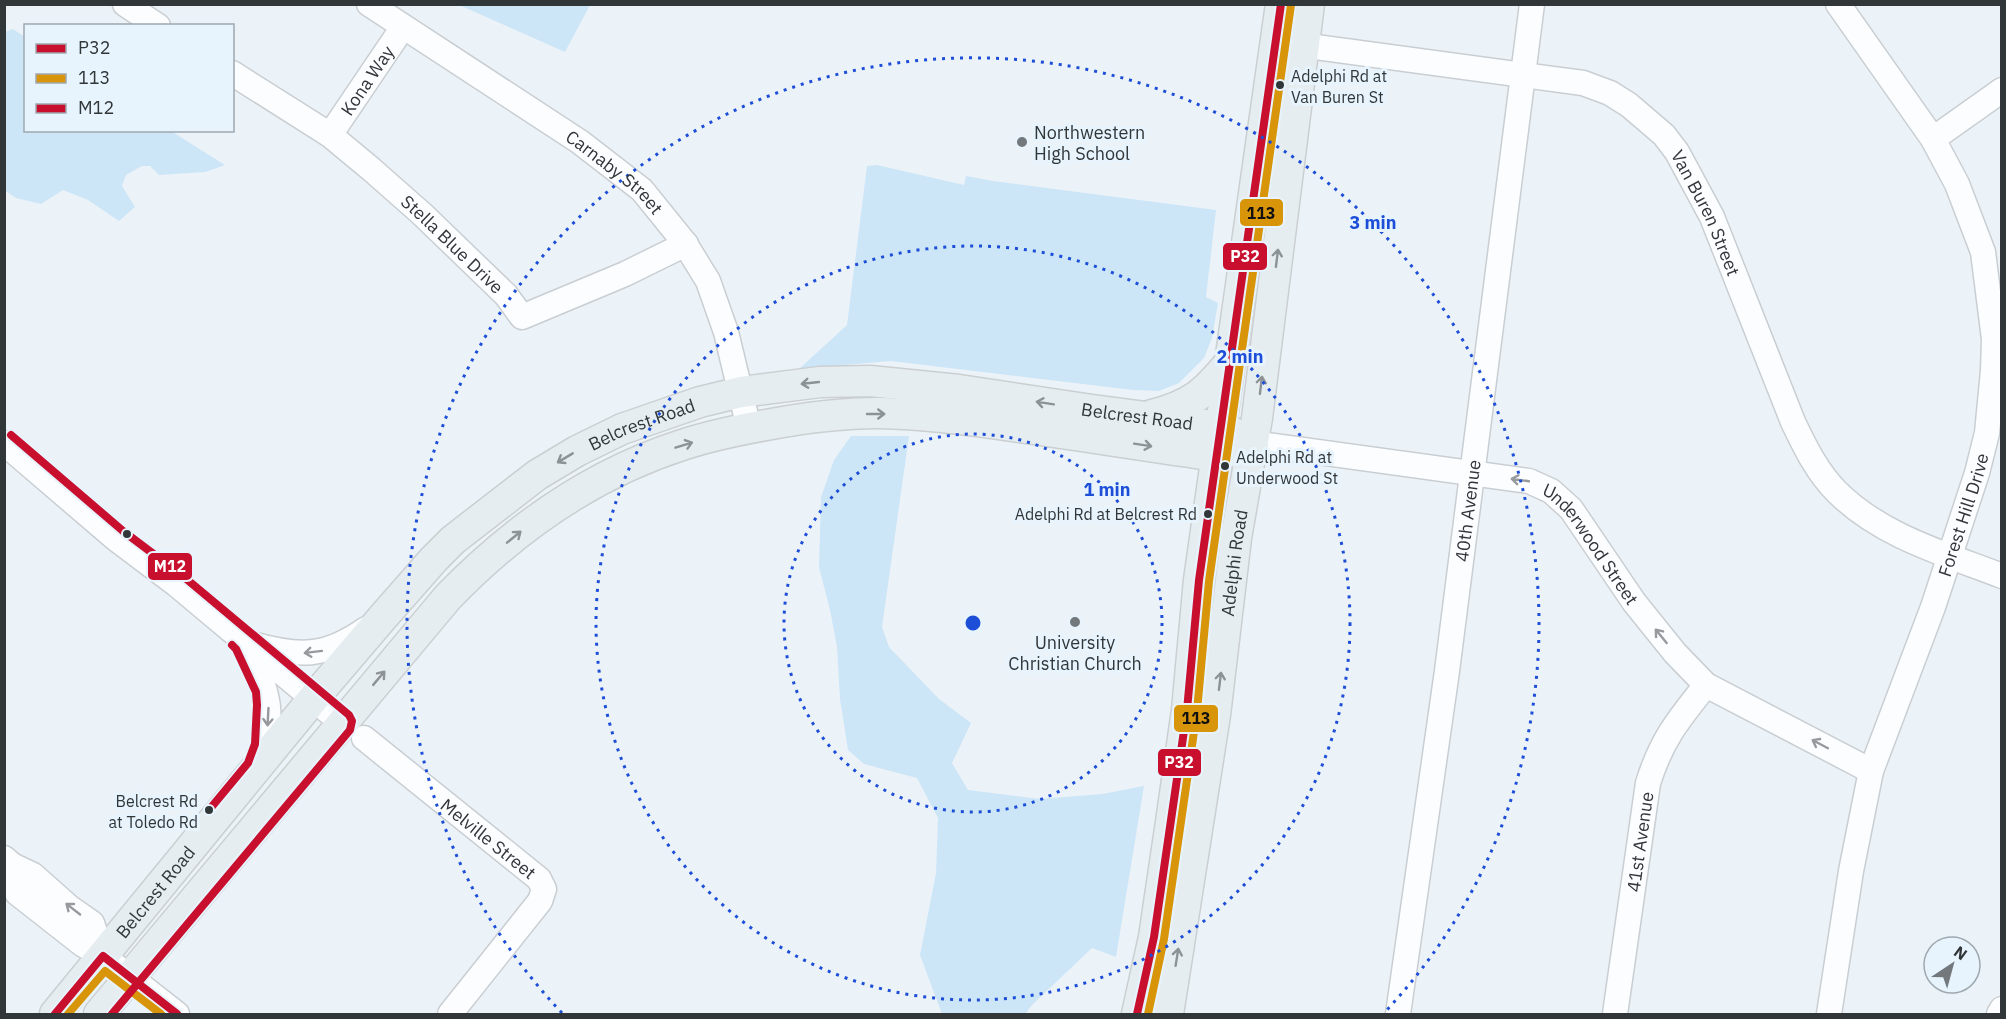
<svg xmlns="http://www.w3.org/2000/svg" width="2006" height="1019" viewBox="0 0 2006 1019" font-family="'IBM Plex Sans',sans-serif">
  <style>
    .green { fill: #cce5f7 }
    .lines { fill: none; stroke-linecap: round; stroke-linejoin: round }
    .minor-casing { stroke: #c9ced2; stroke-width: 27 }
    .major-casing { stroke: #cbcfd1; stroke-width: 33 }
    .minor { stroke: #fcfdfe; stroke-width: 24 }
    .major { stroke: #e6edf1; stroke-width: 30 }
    .bus-1-casing { stroke: #e7f4fd; stroke-width: 12 }
    .bus-2-casing { stroke: #e7f4fd; stroke-width: 12 }
    .bus-3-casing { stroke: #e7f4fd; stroke-width: 12 }
    .bus-1 { stroke: #c8102e; stroke-width: 8 }
    .bus-2 { stroke: #d99509; stroke-width: 8 }
    .bus-3 { stroke: #c8102e; stroke-width: 8 }
    .oneway { stroke: #8c9295 }
    .oneway2 { stroke: #969a9c }
    .ring { fill: none; stroke: #1d4ed8; stroke-width: 3; stroke-dasharray: 3 6 }
    .bus-dot { fill: #313639; stroke: #e7f4fd; stroke-width: 2 }
    .poi-dot { fill: #72787c; stroke: #e7f4fd; stroke-width: 2 }
    .labels { text-anchor: middle; dominant-baseline: central; stroke-width: 6; stroke-linejoin: round; paint-order: stroke }
    .bus-label { font-size: 16px; fill: #313639; stroke: #e7f4fd; text-anchor: start }
    .street-label { font-size: 18px; fill: #313639; stroke: #e7f4fd }
    .poi-label { font-size: 18px; fill: #313639; stroke: #e7f4fd; text-anchor: start }
    .centre { fill: #1d4ed8; stroke: #e7f4fd; stroke-width: 3 }
    .ring-label { font-size: 18px; text-anchor: middle; font-weight: bold; fill: #1d4ed8; stroke: #e7f4fd; stroke-width: 6; stroke-linejoin: round; paint-order: stroke }
    .line-badge { stroke: #e7f4fd; stroke-width: 2 }
    .badge-label { font-size: 16px; text-anchor: middle; font-weight: bold; fill: #fff }
    .pale-badge-label { font-size: 16px; text-anchor: middle; font-weight: bold; fill: #111 }
  </style>
  <rect width="100%" height="100%" fill="#ecf3f8"/>
  <path class="green" d="M459,5H590L565,52Z
    M13,29L25,37L26,130L171,131L225,165L205,172L159,175L150,166H142L126,175L122,186L135,207L119,221L88,200L63,190L41,204L16,198L4,190L5,32Z
    M877,165L964,185L966,176L993,181L1216,210L1206,297L1218,303L1212,338L1204,358L1179,383L1159,391L1133,390L891,361L799,369L847,325L867,166Z
    M851,436H909L882,627L889,647L939,699L971,723L952,763L968,790L1040,799L1102,794L1144,786L1116,957L1092,948L1033,1004L1025,1014H942L920,955L936,873L938,818L917,778L864,764L848,750L840,699L837,647L830,610L819,567L821,497L834,460Z"/>
  <g class="lines">
    <defs>
      <g id="minor">
        <path d="M125,4L158,26"/>
        <path id="s1" d="M369,4L580,142L642,190L684,242L708,281L726,332L749,428"/>
        <path id="s2" d="M1286,43L1583,83L1610,93L1629,105L1664,135L1677,152L1712,217L1793,422C1805,447 1817,472 1837,492C1881,536 1945,554 2002,576"/>
        <path id="s3" d="M232,73L330,135L371,169L422,214L506,295L522,317L625,274L686,244"/>
        <path id="s4" d="M330,135L403,27"/>
        <path d="M1933,139L2002,90"/>
        <path d="M4,443L116,539L177,585L342,723"/>
        <path id="s5" d="M1253,443L1529,481L1551,491L1571,509L1634,602L1675,653L1706,685L1871,771"/>
        <path d="M252,644C299,657 325,658 366,629"/>
        <path d="M248,649C269,691 276,718 259,763"/>
        <path id="s6" d="M364,738L539,879L544,889L540,901L450,1014"/>
        <path d="M4,858L12,865L33,875L69,907L92,923L103,956"/>
        <path d="M12,865L17,893L82,944L103,956L177,1014"/>
        <path id="s7" d="M1398,1014L1447,671L1532,4"/>
        <path id="s8" d="M1615,1014L1648,783C1662,739 1678,720 1706,685"/>
        <path id="s9" d="M1829,1014L1851,871L1871,771L1933,607L1977,473L1987,433L1993,371L1994,339L1983,252L1957,184L1933,139L1838,4"/>
        <path d="M1999,1014L2002,1009"/>
      </g>
      <g id="major">
        <path d="M1152,415C1192,405 1205,393 1231,361"/>
        <path id="s10" d="M55,1014L313,699L383,617L434,559L453,540L537,475L577,451L622,429L700,402L741,392L820,382L870,381L959,390L1092,410L1222,427L1253,443"/>
        <path d="M99,1014L448,597C513,530 592,474 682,445C709,436 738,430 766,425C803,418 841,413 879,413C925,414 973,420 1019,427C1085,436 1151,447 1217,456L1253,443"/>
        <path d="M1137,1014L1154,937L1171,822L1187,710L1199,580L1281,4"/>
        <path id="s11" d="M1168,1014L1215,715L1236,538L1257,418L1309,4"/>
      </g>
    </defs>
    <use href="#minor" class="minor-casing"/>
    <use href="#major" class="major-casing"/>
    <use href="#minor" class="minor"/>
    <use href="#major" class="major"/>
    <defs>
      <path id="bus-1" d="M55,1014L103,956L177,1014
        M1137,1014L1154,937L1187,710L1199,580L1281,4"/>
      <path id="bus-2" d="M68,1014L105,971L161,1014
        M1148,1014L1164,939L1197,711L1209,581L1291,5"/>
      <path id="bus-3" d="M11,435L123,531L184,577L349,715L352,721L350,730L112,1014
        M209,810L248,763L255,744L257,705L256,692L236,649L232,645"/>
    </defs>
    <use href="#bus-1" class="bus-1-casing"/>
    <use href="#bus-2" class="bus-2-casing"/>
    <use href="#bus-3" class="bus-3-casing"/>
    <use href="#bus-1" class="bus-1"/>
    <use href="#bus-2" class="bus-2"/>
    <use href="#bus-3" class="bus-3"/>
  </g>
  <defs><path id="oneway-shaft" d="M-6 0H5M1.5-3L5.5 0L1.5 3" fill="none" stroke-width="1.6" stroke-linecap="round" stroke-linejoin="round" transform="scale(1.5)"/></defs>
  <g class="oneway">
    <use href="#oneway-shaft" transform="translate(1277 258) rotate(-83)"/>
    <use href="#oneway-shaft" transform="translate(810 383) rotate(174)"/>
    <use href="#oneway-shaft" transform="translate(1261 385) rotate(-83)"/>
    <use href="#oneway-shaft" transform="translate(1045 403) rotate(-171)"/>
    <use href="#oneway-shaft" transform="translate(876 414)"/>
    <use href="#oneway-shaft" transform="translate(684 445) rotate(-17)"/>
    <use href="#oneway-shaft" transform="translate(1143 445) rotate(9)"/>
    <use href="#oneway-shaft" transform="translate(565 458) rotate(149)"/>
    <use href="#oneway-shaft" transform="translate(514 537) rotate(-39)"/>
    <use href="#oneway-shaft" transform="translate(379 678) rotate(-50)"/>
    <use href="#oneway-shaft" transform="translate(1220 681) rotate(-83)"/>
    <use href="#oneway-shaft" transform="translate(1177 957) rotate(-81)"/>
  </g>
  <g class="oneway2">
    <use href="#oneway-shaft" transform="translate(1520 480) rotate(-172)"/>
    <use href="#oneway-shaft" transform="translate(1661 636) rotate(-129)"/>
    <use href="#oneway-shaft" transform="translate(313 652) rotate(173)"/>
    <use href="#oneway-shaft" transform="translate(268 717) rotate(93)"/>
    <use href="#oneway-shaft" transform="translate(1820 744) rotate(-152)"/>
    <use href="#oneway-shaft" transform="translate(73 909) rotate(-142)"/>
  </g>
  <g class="ring">
    <circle cx="973" cy="623" r="189"/>
    <circle cx="973" cy="623" r="377"/>
    <path d="M562 1013A566 566 0 1 1 1384 1013"/>
  </g>
  <g class="bus-dot">
    <circle cx="1280" cy="85" r="5"/>
    <circle cx="1225" cy="466" r="5"/>
    <circle cx="1208" cy="514" r="5"/>
    <circle cx="127" cy="534" r="5"/>
    <circle cx="209" cy="810" r="5"/>
  </g>
  <g class="poi-dot">
    <circle cx="1022" cy="142" r="6"/>
    <circle cx="1075" cy="622" r="6"/>
  </g>
  <g class="labels">
    <g class="bus-label">
      <text x="1291" y="76">Adelphi Rd at<tspan x="1291" dy="21">Van Buren St</tspan></text>
      <text x="1236" y="457">Adelphi Rd at<tspan x="1236" dy="21">Underwood St</tspan></text>
      <text x="1197" y="514" text-anchor="end">Adelphi Rd at Belcrest Rd</text>
      <text x="198" y="801" text-anchor="end">Belcrest Rd<tspan x="198" dy="21">at Toledo Rd</tspan></text>
    </g>
    <g class="street-label">
      <text stroke="none"><textPath href="#s4" startOffset="66">Kona Way</textPath></text>
      <text stroke="none"><textPath href="#s1" startOffset="298">Carnaby Street</textPath></text>
      <text stroke="none"><textPath href="#s2" startOffset="486">Van Buren Street</textPath></text>
      <text stroke="none"><textPath href="#s3" startOffset="280">Stella Blue Drive</textPath></text>
      <text stroke="none"><textPath href="#s10" startOffset="1346">Belcrest Road</textPath></text>
      <text stroke="none"><textPath href="#s10" startOffset="842">Belcrest Road</textPath></text>
      <text stroke="none"><textPath href="#s7" startOffset="508">40th Avenue</textPath></text>
      <text stroke="none"><textPath href="#s9" startOffset="519">Forest Hill Drive</textPath></text>
      <text stroke="none"><textPath href="#s5" startOffset="369">Underwood Street</textPath></text>
      <text stroke="none"><textPath href="#s11" startOffset="456">Adelphi Road</textPath></text>
      <text stroke="none"><textPath href="#s6" startOffset="160">Melville Street</textPath></text>
      <text stroke="none"><textPath href="#s8" startOffset="174">41st Avenue</textPath></text>
      <text stroke="none"><textPath href="#s10" startOffset="158">Belcrest Road</textPath></text>
    </g>
    <g class="poi-label">
      <text x="1034" y="132">Northwestern<tspan x="1034" dy="21">High School</tspan></text>
      <text x="1075" y="642" text-anchor="middle">University<tspan x="1075" dy="21">Christian Church</tspan></text>
    </g>
  </g>
  <circle cx="973" cy="623" r="9" class="centre"/>
  <g class="ring-label">
    <text x="1373" y="229">3 min</text>
    <text x="1240" y="363">2 min</text>
    <text x="1107" y="496">1 min</text>
  </g>
  <g class="line-badge">
    <rect x="1239" y="198" width="45" height="29" rx="6" fill="#d99509"/>
    <rect x="1222" y="242" width="46" height="29" rx="6" fill="#c8102e"/>
    <rect x="147" y="552" width="46" height="29" rx="6" fill="#c8102e"/>
    <rect x="1173" y="704" width="46" height="29" rx="6" fill="#d99509"/>
    <rect x="1157" y="748" width="45" height="29" rx="6" fill="#c8102e"/>
  </g>
  <g class="badge-label">
    <text x="1245" y="262">P32</text>
    <text x="170" y="572">M12</text>
    <text x="1179" y="768">P32</text>
  </g>
  <g class="pale-badge-label">
    <text x="1261" y="219">113</text>
    <text x="1196" y="724">113</text>
  </g>
  <rect width="2006" height="1019" fill="none" stroke="#313639" stroke-width="12"/>
  <rect x="24" y="24" width="210" height="108" fill="#e7f4fd" stroke="#9ea8af" stroke-width="1.5"/>
  <rect x="36" y="44" width="30" height="9" fill="#c8102e" stroke="#9ea8af" stroke-width="1.5"/>
  <text x="78" y="54" font-size="18" fill="#313639">P32</text>
  <rect x="36" y="74" width="30" height="9" fill="#d99509" stroke="#9ea8af" stroke-width="1.5"/>
  <text x="78" y="84" font-size="18" fill="#313639">113</text>
  <rect x="36" y="104" width="30" height="9" fill="#c8102e" stroke="#9ea8af" stroke-width="1.5"/>
  <text x="78" y="114" font-size="18" fill="#313639">M12</text>
  <g transform="translate(1952 965) rotate(36)"><circle r="28" fill="#e7f4fd" stroke="#9ea8af" stroke-width="1.5"/>
  <path d="M0-4.5L10 22L0 15L-10 22Z" fill="#72787c"/>
  <text y="-9" font-size="16" font-weight="bold" text-anchor="middle" fill="#313639">N</text>
  </g>
</svg>
